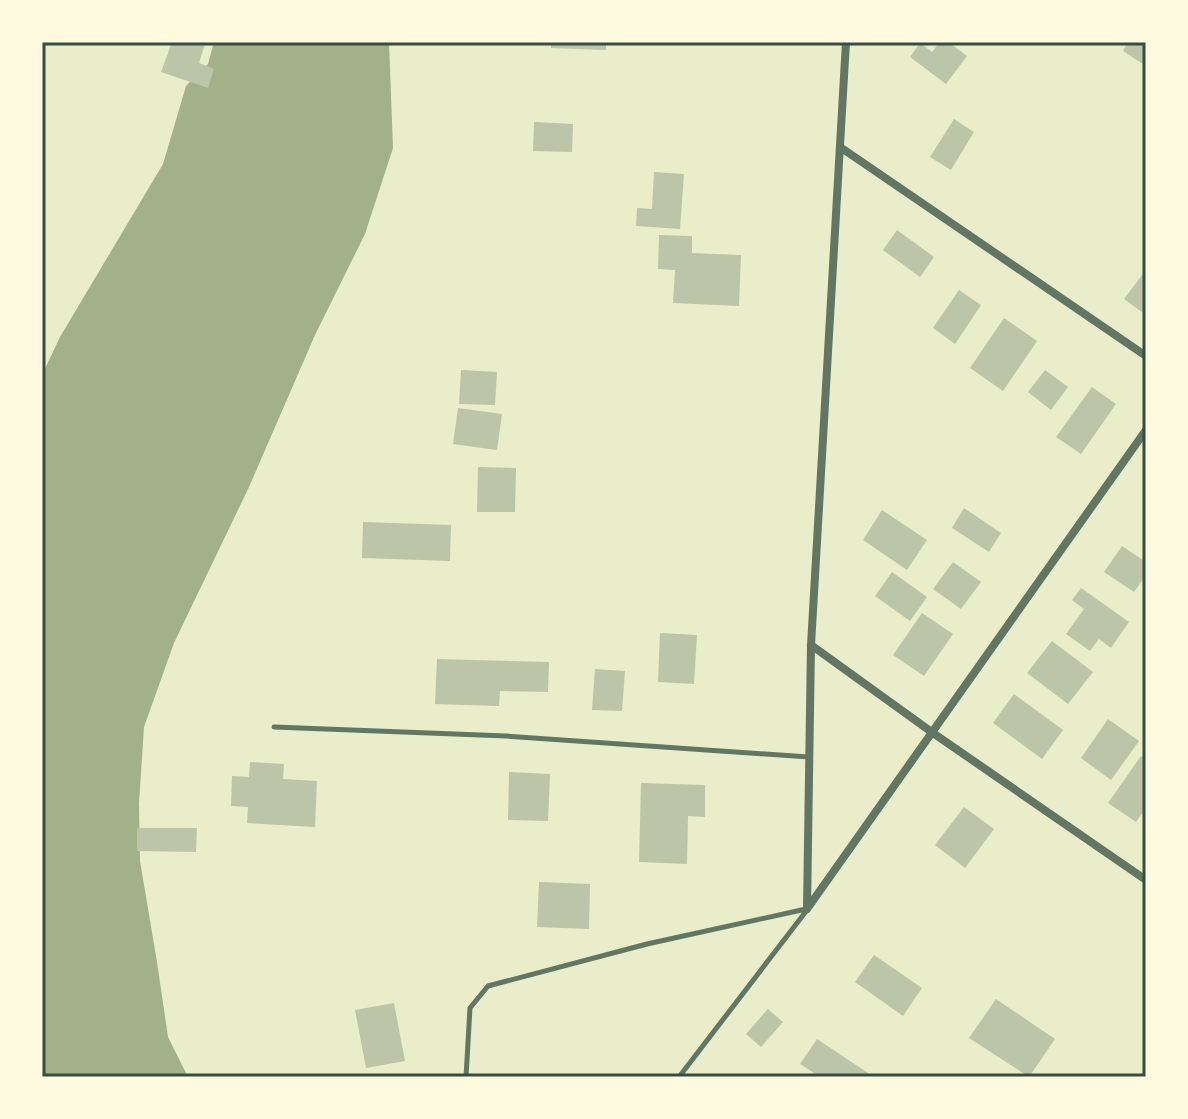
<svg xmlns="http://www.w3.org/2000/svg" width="1188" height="1119" viewBox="0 0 1188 1119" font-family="Commissioner,sans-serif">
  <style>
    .water { fill: #a3b18a }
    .building { fill: #bcc5a7 }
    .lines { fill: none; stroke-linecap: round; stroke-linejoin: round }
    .service { stroke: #617663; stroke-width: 5 }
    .minor { stroke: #617663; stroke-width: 8 }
    .neatline { fill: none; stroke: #344e41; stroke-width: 3 }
  </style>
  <rect width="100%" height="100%" fill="#e9edc9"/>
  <path class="water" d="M214,42H389L393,148L365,234L315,335L249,487L174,643L144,727L139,803L140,861L157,962L168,1037L188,1077H42V375L60,337L163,164L186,86L208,64Z"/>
  <path class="building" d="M172,42H198L205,44L199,63L214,69L208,88L161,72Z
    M551,42H606V50L551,48Z
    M940,42H948L967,56L946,84L910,57L920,43L932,52Z
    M1128,42H1146V66L1123,51Z
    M954,119L974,132L951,170L930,157Z
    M534,122L573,124L572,152L533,151Z
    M654,172L684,174L680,229L636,226L637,208L652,209Z
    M897,230L934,257L920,277L883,250Z
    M659,235L692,236V253L741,255L739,306L673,303L675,270L658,269Z
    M1146,270V315L1124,299Z
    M959,290L981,305L955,344L933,328Z
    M1004,318L1037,341L1003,391L970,368Z
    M461,370L497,372L495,405L459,404Z
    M1045,370L1068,387L1051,410L1028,392Z
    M1092,387L1116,404L1081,454L1056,437Z
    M458,408L502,414L497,450L453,444Z
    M478,467L516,468L515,512H477Z
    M964,508L1001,533L989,552L952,528Z
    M882,510L927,540L907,570L863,540Z
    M363,522L451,525L450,561L362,558Z
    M1122,546L1146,562V575L1134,592L1104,572Z
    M953,562L981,582L961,609L933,589Z
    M892,572L927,597L910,621L875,596Z
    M1081,588L1129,622L1111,648L1099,639L1090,651L1066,634L1084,609L1072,600Z
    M922,613L953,634L924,676L893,655Z
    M660,633L697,635L694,684L658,682Z
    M1052,641L1093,672L1068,704L1027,673Z
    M437,659L549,662L548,692L500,691L499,706L435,704Z
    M595,669L625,671L622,711L592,710Z
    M1014,694L1063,730L1042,759L993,723Z
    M1108,719L1139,741L1111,780L1081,758Z
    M1141,756L1146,759V808L1136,822L1108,803Z
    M250,762L284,764L283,779L317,781L315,827L247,823L248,807L231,806L232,776L249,777Z
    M509,772L550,774L548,821L508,820Z
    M641,783L705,785V817L688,816L687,864L639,862Z
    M964,807L994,829L965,868L935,845Z
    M137,828H197L196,852L137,851Z
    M539,882L590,884L589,929L537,927Z
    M874,955L922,988L903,1016L855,982Z
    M996,999L1055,1039L1029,1077L969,1038Z
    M394,1003L405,1061L366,1068L355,1010Z
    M768,1009L783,1022L761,1047L746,1034Z
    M817,1039L874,1077H811L814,1073L800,1064Z"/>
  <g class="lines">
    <path class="service" d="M274,727L506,736L809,757
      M466,1077L470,1008L488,986L647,944L806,909
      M679,1077L807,910"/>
    <path class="minor" d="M840,147L1146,356
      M811,645L933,733L1146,880
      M807,909L811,645L846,42
      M807,909L1146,430"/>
  </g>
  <rect width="1188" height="1119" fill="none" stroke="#fefae0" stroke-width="88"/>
  <rect x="44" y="44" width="1100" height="1031" class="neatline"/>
</svg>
